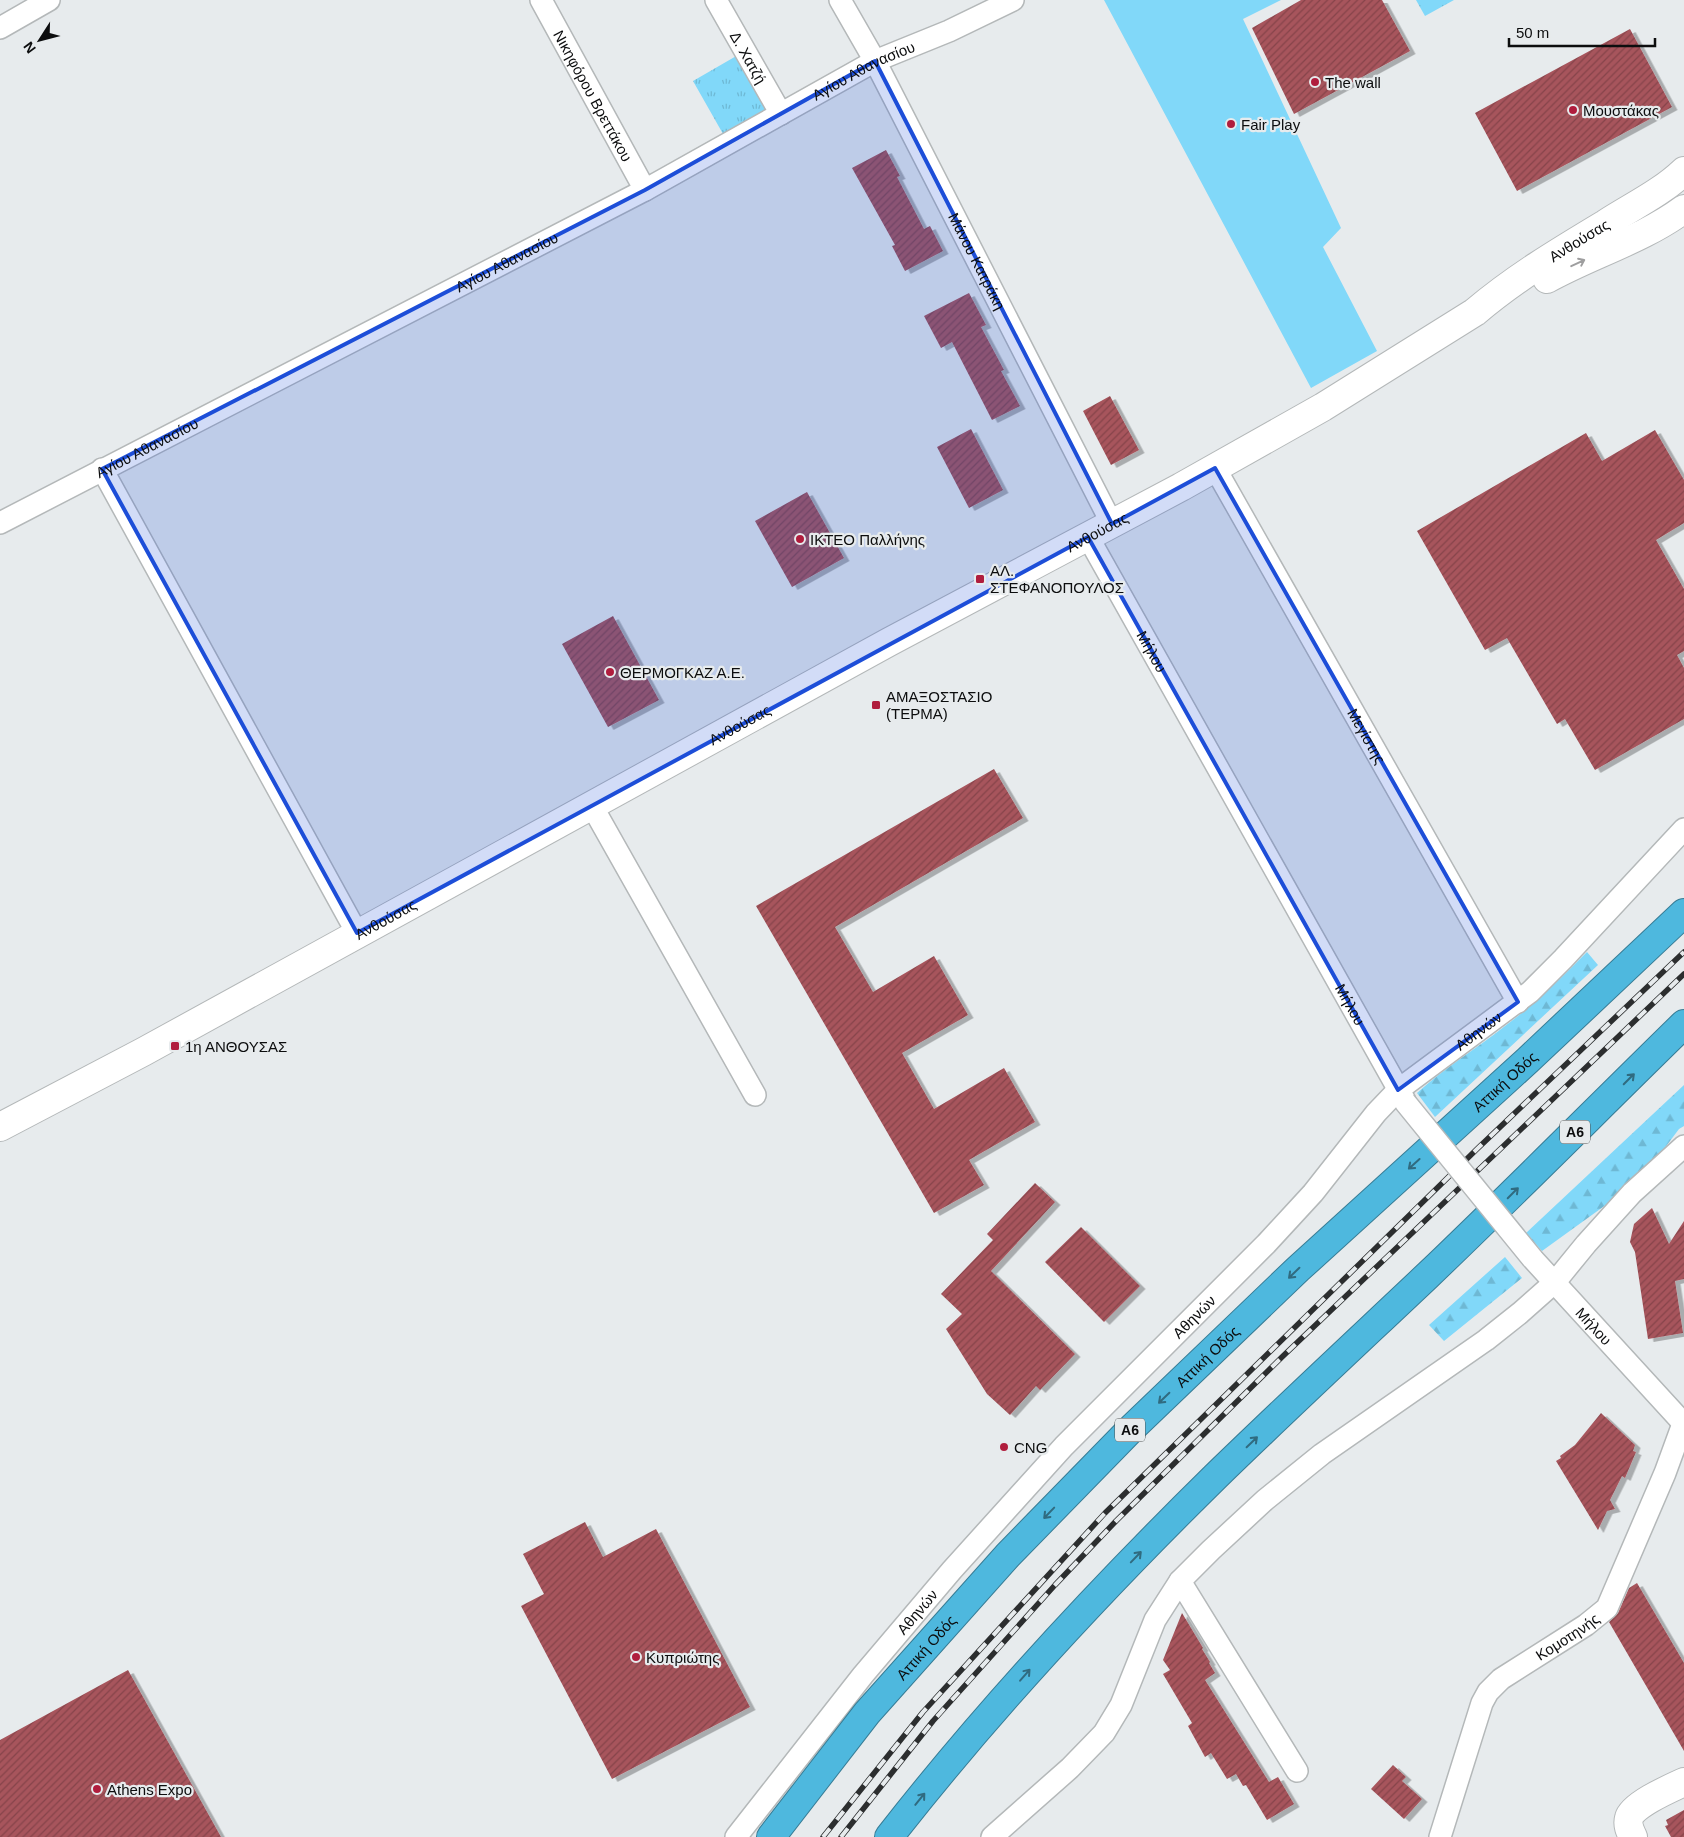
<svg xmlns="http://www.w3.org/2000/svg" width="1684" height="1837" viewBox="0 0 1684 1837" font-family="Arial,sans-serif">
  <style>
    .grass { fill: url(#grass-tufts) }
    .forest { fill: url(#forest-firs) }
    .garden { fill: #81d8f9 }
    .building { fill: url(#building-hatch); filter: url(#shadow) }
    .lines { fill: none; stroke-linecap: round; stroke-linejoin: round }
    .minor-casing { stroke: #b4b8b9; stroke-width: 24 }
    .tertiary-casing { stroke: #b4b8b9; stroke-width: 30 }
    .motorway-casing { stroke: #377c95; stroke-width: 30 }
    .minor { stroke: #fff; stroke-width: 21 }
    .tertiary { stroke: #fff; stroke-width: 28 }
    .motorway { stroke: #4eb8de; stroke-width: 28 }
    .rail-casing { stroke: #2c2e2f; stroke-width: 5.5 }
    .rail { stroke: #e7ebed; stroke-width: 4; stroke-dasharray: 11; stroke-linecap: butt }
    .minor-bridge-casing { stroke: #b4b8b9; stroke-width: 24; stroke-linecap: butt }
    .minor-bridge { stroke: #fff; stroke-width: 21 }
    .oneway { stroke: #9e9e9f }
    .oneway2 { stroke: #306b80 }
    .marked { fill: #1d4ed8; fill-opacity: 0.2; stroke: #1d4ed8; stroke-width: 4; stroke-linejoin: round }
    .poi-dot { fill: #b01d3d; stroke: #e7ebed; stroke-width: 2 }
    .labels { text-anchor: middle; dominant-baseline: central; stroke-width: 4.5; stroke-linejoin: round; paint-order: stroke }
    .shield { fill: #e7ebed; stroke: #4e5051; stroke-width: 1 }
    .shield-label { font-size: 14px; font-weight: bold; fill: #0c0d0e }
    .street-label { font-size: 15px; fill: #0c0d0e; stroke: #e7ebed }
    .poi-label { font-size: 15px; fill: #0c0d0e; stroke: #e7ebed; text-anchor: start }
  </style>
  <defs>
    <pattern id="grass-tufts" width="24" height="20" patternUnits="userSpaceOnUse" patternTransform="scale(1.25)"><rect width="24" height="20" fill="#81d8f9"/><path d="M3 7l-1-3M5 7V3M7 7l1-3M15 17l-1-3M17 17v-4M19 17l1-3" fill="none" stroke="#6eb8d4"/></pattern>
    <pattern id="forest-firs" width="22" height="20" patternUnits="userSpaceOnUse" patternTransform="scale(1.25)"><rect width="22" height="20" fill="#81d8f9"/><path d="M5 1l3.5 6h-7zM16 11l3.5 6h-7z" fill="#6eb8d4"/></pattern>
    <pattern id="building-hatch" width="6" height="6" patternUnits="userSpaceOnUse" patternTransform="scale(1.25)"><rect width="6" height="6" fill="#a7545c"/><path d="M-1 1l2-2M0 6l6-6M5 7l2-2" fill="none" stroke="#86444a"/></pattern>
    <filter id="shadow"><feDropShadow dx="5.5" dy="3" stdDeviation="0" flood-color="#0004"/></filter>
  </defs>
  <rect width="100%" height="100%" fill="#e7ebed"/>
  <path class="grass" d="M1416,0H1454L1425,16Z
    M738,55L779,122L731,148L693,81Z"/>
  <path class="forest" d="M1587,952L1598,965L1435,1117L1417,1093C1444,1068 1476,1049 1505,1026C1535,1004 1561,978 1587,952Z
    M1684,1085V1126L1679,1129L1655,1161L1621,1194L1542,1251L1526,1233Z
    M1505,1257L1522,1278L1444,1341L1429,1325Z"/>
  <path class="garden" d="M1104,0H1281L1243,19L1341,228L1323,247L1377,351L1311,388Z"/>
  <path class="building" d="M1301,0H1382L1410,51L1294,114L1252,28Z
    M1630,29L1672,107L1517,191L1475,113Z
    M886,150L900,176L897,177L924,229L930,226L943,251L905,271L892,246L895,245L852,168Z
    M969,293L986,325L981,327L1004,370L1001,371L1020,406L992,420L952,342L941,348L924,316Z
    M1110,396L1139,450L1111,465L1083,411Z
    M971,429L1003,490L969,508L937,447Z
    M1655,430L1684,480V523L1656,540L1684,589V651L1677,655L1684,668V719L1595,770L1565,719L1557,724L1507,638L1485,650L1417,531L1586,433L1602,461Z
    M807,492L844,558L792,587L755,521Z
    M613,616L659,700L608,727L562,644Z
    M994,769L1023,818L835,927L873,992L934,956L968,1015L902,1053L934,1109L1004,1068L1035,1122L969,1160L984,1185L934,1213L756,906Z
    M1035,1183L1055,1202L991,1271L1075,1354L1040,1390L1036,1386L1010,1415L987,1394L946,1329L962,1314L941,1294L993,1240L987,1234Z
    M1652,1208L1669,1244L1684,1221V1279L1675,1281L1683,1333L1648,1339L1635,1252L1630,1242L1634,1224Z
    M1081,1227L1140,1286L1104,1322L1045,1262Z
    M1601,1413L1635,1445L1633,1451L1636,1452L1625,1478L1622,1476L1610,1500L1615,1509L1607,1511L1598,1530L1556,1461L1561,1458L1560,1456L1575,1445Z
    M585,1522L603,1557L656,1529L750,1707L612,1779L521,1606L544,1594L523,1554Z
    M1637,1583L1684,1663V1751L1609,1622L1618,1613L1629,1588Z
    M1182,1613L1203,1648L1202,1649L1210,1662L1209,1663L1215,1673L1205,1680L1269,1782L1278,1777L1294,1804L1267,1820L1246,1785L1243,1786L1236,1774L1227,1779L1211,1753L1205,1757L1188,1726L1192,1723L1163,1674L1170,1670L1163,1660Z
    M128,1670L221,1837H0V1740Z
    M1393,1765L1406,1777L1402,1781L1422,1799L1404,1819L1371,1789Z
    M1684,1810V1837H1671L1665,1826L1668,1825L1666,1820Z"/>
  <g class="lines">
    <defs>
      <g id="minor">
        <path id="s1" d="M541,0L645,190"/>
        <path id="s2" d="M716,0L781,114"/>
        <path id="s3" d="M840,0L875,61L1112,524"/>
        <path d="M0,28L49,0"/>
        <path id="s4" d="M1215,468L1518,1002"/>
        <path d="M102,469L357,933"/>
        <path id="s5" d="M0,523L645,190L875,61L949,31L1013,0"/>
        <path id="s6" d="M1088,537L1405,1101"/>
        <path d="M592,806L755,1095"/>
        <path id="s7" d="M1532,1258L1683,1423"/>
        <path d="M1180,1581L1297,1771"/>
        <path id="s8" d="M736,1837L863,1675L952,1570L1064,1446L1266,1244L1313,1193L1376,1113L1398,1090L1530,992L1563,959L1684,829"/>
        <path d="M992,1837L1070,1768L1104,1733L1121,1705L1155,1620L1180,1581L1211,1550L1265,1500L1322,1454L1486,1340L1520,1313L1555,1282L1586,1244L1632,1193L1684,1146"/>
        <path id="s9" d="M1440,1837L1482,1703L1488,1692L1501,1679L1586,1625L1607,1608L1665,1473L1684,1421"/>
      </g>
      <g id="tertiary">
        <path d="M1547,279C1592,254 1642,240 1684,209"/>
        <path id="s10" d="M0,1127L143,1052L889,642L1181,487L1323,407L1475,312C1515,278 1560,251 1605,224C1631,207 1661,193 1684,171"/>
        <path d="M1633,1837C1630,1831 1627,1825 1629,1818C1632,1805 1671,1788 1684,1782"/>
      </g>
      <g id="motorway">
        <path id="s11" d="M771,1837L867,1713L1008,1555L1131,1429L1298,1269L1528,1060L1684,913"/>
        <path d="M889,1837C989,1709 1100,1590 1215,1477C1285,1409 1356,1343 1427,1276C1514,1193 1598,1108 1684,1024"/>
      </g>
    </defs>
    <use href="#minor" class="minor-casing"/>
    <use href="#tertiary" class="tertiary-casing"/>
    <use href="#motorway" class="motorway-casing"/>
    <use href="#minor" class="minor"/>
    <use href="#tertiary" class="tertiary"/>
    <use href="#motorway" class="motorway"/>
    <defs>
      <path id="rail" d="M823,1837L923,1712L1105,1513L1477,1149L1684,952
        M841,1837L933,1721L1055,1585L1116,1521L1282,1357L1684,974"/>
    </defs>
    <use href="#rail" class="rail-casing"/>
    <use href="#rail" class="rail"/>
    <defs>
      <path id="minor-bridge" d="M1405,1102L1532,1258"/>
    </defs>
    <use href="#minor-bridge" class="minor-bridge-casing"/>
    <use href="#minor-bridge" class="minor-bridge"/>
  </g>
  <defs><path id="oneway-shaft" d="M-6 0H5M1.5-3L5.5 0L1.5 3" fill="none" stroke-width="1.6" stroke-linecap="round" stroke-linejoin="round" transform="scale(1.25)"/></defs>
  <use class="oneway" href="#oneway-shaft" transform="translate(1578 263) rotate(-25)"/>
  <g class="oneway2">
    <use href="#oneway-shaft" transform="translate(1629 1079) rotate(-45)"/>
    <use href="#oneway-shaft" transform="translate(1414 1164) rotate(138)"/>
    <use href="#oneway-shaft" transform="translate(1513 1193) rotate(-45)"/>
    <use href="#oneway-shaft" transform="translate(1294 1273) rotate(136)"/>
    <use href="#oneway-shaft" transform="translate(1164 1398) rotate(136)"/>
    <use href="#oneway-shaft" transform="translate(1252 1442) rotate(-44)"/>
    <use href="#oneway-shaft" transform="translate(1049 1513) rotate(134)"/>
    <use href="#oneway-shaft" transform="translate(1136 1557) rotate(-46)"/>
    <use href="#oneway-shaft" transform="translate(1025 1675) rotate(-49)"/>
    <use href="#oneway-shaft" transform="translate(920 1799) rotate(-51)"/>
  </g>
  <path class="marked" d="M875,61L1112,524L1215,468L1518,1002L1398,1090L1088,537L357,933L102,469L645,190Z"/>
  <g class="poi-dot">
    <circle cx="1315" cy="82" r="5"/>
    <circle cx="1573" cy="110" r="5"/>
    <circle cx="1231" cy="124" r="5"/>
    <circle cx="800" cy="539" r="5"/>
    <rect x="975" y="574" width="10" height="10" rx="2.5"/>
    <circle cx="610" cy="672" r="5"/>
    <rect x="871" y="700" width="10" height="10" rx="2.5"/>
    <rect x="170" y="1041" width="10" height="10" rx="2.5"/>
    <circle cx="1004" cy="1447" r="5"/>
    <circle cx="636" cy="1657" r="5"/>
    <circle cx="97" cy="1789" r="5"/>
  </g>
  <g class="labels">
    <g class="shield">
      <rect x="1560" y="1120.5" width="30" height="23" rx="4"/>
      <rect x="1115" y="1418.5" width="30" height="23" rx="4"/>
    </g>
    <g class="shield-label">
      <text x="1575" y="1132">Α6</text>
      <text x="1130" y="1430">Α6</text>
    </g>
    <g class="street-label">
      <text stroke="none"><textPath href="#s2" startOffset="66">Δ. Χατζή</textPath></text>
      <text stroke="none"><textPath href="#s5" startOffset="975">Αγίου Αθανασίου</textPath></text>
      <text stroke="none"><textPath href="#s1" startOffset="109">Νικηφόρου Βρεττάκου</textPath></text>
      <text stroke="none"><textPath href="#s10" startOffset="1812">Ανθούσας</textPath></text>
      <text stroke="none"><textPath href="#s5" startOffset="570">Αγίου Αθανασίου</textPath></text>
      <text stroke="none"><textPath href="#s3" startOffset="295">Μάνου Κατράκη</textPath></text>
      <text stroke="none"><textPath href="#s5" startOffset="165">Αγίου Αθανασίου</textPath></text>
      <text stroke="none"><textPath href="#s10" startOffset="1248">Ανθούσας</textPath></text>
      <text stroke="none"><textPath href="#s6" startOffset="131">Μήλου</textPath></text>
      <text stroke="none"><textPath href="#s10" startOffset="842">Ανθούσας</textPath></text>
      <text stroke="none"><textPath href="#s4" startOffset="308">Μεγίστης</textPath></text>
      <text stroke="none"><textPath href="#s10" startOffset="438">Ανθούσας</textPath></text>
      <text stroke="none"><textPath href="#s6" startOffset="536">Μήλου</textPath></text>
      <text stroke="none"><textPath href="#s8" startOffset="1099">Αθηνών</textPath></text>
      <text stroke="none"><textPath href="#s11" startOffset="1055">Αττική Οδός</textPath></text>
      <text stroke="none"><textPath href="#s8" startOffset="694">Αθηνών</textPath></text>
      <text stroke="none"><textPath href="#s7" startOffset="92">Μήλου</textPath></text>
      <text stroke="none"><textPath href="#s11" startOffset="650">Αττική Οδός</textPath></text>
      <text stroke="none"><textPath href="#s8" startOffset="289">Αθηνών</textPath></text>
      <text stroke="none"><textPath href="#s9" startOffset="250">Κομοτηνής</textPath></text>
      <text stroke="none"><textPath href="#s11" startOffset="245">Αττική Οδός</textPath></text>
    </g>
    <g class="poi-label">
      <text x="1325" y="82">The wall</text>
      <text x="1583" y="110">Μουστάκας</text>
      <text x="1241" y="124">Fair Play</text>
      <text x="810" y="539">ΙΚΤΕΟ Παλλήνης</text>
      <text x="990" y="570">ΑΛ.<tspan x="990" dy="17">ΣΤΕΦΑΝΟΠΟΥΛΟΣ</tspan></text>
      <text x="620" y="672">ΘΕΡΜΟΓΚΑΖ Α.Ε.</text>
      <text x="886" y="696">ΑΜΑΞΟΣΤΑΣΙΟ<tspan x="886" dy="17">(ΤΕΡΜΑ)</tspan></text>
      <text x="185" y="1046">1η ΑΝΘΟΥΣΑΣ</text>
      <text x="1014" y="1447">CNG</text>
      <text x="646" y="1657">Κυπριώτης</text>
      <text x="107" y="1789">Athens Expo</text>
    </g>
  </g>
  <g transform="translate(40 40) rotate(234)" stroke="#e7ebed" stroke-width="4" paint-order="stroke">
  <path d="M0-4L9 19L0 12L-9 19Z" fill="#0c0d0e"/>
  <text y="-8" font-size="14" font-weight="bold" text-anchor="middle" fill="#0c0d0e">N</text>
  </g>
  <path d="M1509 38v8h146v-8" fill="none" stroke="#0c0d0e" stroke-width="2.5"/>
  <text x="1516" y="38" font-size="15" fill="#0c0d0e" stroke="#e7ebed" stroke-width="4" paint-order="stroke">50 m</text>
</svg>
